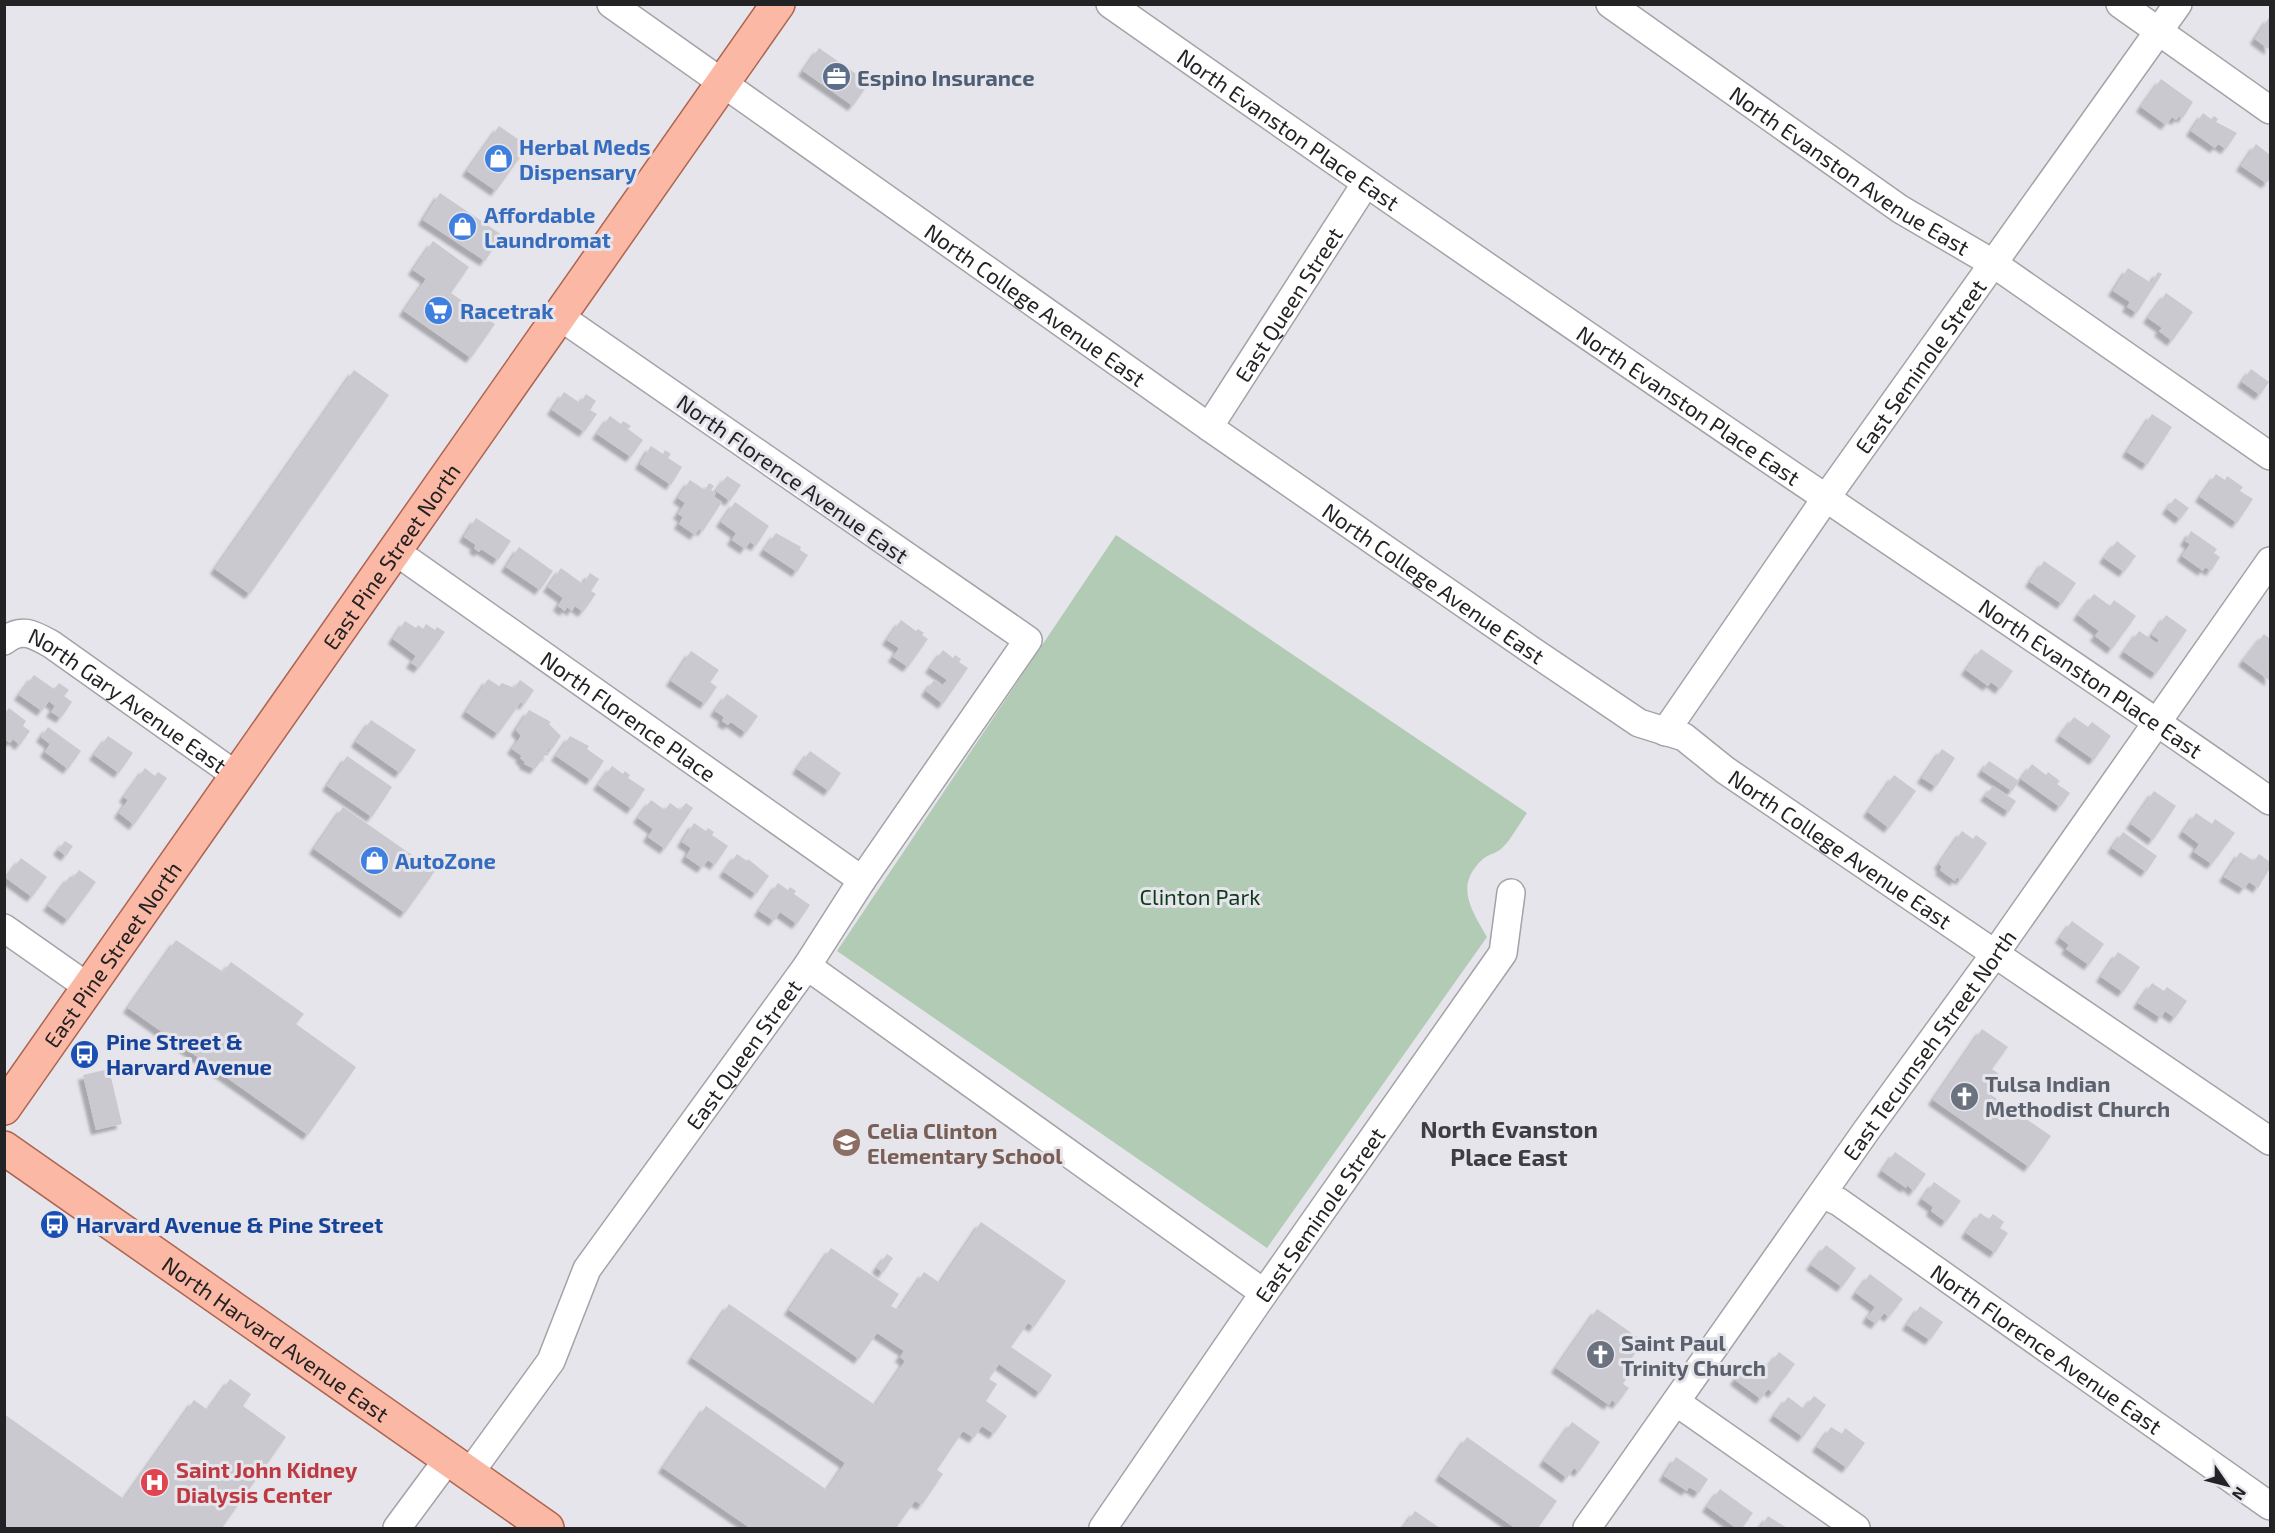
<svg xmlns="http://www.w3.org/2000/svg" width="2275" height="1533" viewBox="0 0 2275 1533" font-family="'Exo 2',sans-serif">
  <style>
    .green { fill: #b2cbb5 }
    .building { fill: #c9c9cf; filter: url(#shadow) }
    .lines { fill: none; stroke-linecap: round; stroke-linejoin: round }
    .minor-casing { stroke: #a4a2a7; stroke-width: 30 }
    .major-casing { stroke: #ad6450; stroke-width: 36 }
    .minor { stroke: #fff; stroke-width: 27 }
    .major { stroke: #fbb8a4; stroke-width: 33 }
    .labels { text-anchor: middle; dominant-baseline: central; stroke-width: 6; stroke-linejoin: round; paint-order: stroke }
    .service-label { font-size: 22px; font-weight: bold; fill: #4e5e75; stroke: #e6e5eb; text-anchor: start }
    .street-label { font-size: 22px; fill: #232224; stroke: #e6e5eb }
    .shop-label { font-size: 22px; font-weight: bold; fill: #366cbe; stroke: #e6e5eb; text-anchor: start }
    .park-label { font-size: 22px; fill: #0d3b1a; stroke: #e6e5eb }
    .transit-label { font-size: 22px; font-weight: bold; fill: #164399; stroke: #e6e5eb; text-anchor: start }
    .worship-label { font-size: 22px; font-weight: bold; fill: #5b616d; stroke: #e6e5eb; text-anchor: start }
    .education-label { font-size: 22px; font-weight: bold; fill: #785e54; stroke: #e6e5eb; text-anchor: start }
    .health-label { font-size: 22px; font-weight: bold; fill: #be3a42; stroke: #e6e5eb; text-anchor: start }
    .neighbourhood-label { font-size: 24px; font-weight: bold; fill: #3e3d41; stroke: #e6e5eb }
  </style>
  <defs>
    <filter id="shadow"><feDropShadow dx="-5" dy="5" stdDeviation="1.5" flood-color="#0004"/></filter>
  </defs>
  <rect width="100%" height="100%" fill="#e6e5eb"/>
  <path class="green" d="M1116,535L1527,813C1519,824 1512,838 1503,847C1498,853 1489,854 1483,859C1454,885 1471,909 1487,937L1267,1248L837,951Z"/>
  <path class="building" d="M2270,16V50L2255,39Z
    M819,48L869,83L853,106L803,71Z
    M2161,79L2193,102L2183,118L2180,116L2176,120L2172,117L2166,125L2141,107Z
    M2203,113L2211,119L2214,116L2218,119L2216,122L2237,133L2226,149L2218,144L2215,148L2191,131Z
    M499,126L528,146L496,191L467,171Z
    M2256,144L2270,155V180L2266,183L2241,166Z
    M440,193L502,235L485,261L423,220Z
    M433,241L469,267L451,293L495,324L471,358L404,311L426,279L413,270Z
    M2128,268L2151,283L2158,272L2162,274L2137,313L2127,307L2130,302L2113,291Z
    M2166,293L2193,312L2172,341L2159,331L2162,328L2148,318Z
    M2251,369L2269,382L2260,395L2242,382Z
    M354,370L389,395L250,594L215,569Z
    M564,392L580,403L586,394L596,401L590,410L597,414L584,432L552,410Z
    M2152,414L2172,427L2147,465L2127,452Z
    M610,416L621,424L623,421L631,426L628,429L643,440L631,457L597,434Z
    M651,446L663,454L665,450L671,454L668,458L682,467L671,485L640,464Z
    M2216,474L2225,480L2227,476L2243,487L2240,491L2253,499L2237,523L2200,497Z
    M727,476L741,485L730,501L716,491Z
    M690,480L705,490L709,483L714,486L711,490L716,493L714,497L722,502L703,531L699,529L695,535L679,524L683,517L678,514L685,503L678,498Z
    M2175,498L2189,508L2180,519L2167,509Z
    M735,502L769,526L756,546L750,542L745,549L732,540L736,533L721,522Z
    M476,518L511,541L498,560L481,549L479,552L474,548L476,545L464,537Z
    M2191,531L2217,549L2214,553L2220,557L2211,571L2205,567L2203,571L2182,556L2190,544L2185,541Z
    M776,533L801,547L800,550L808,555L797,572L764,550Z
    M2117,541L2136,556L2124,572L2104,558Z
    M519,547L553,571L540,590L506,567Z
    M2044,561L2076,583L2062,604L2030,582Z
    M561,568L583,584L590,573L599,579L591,591L596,594L583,612L575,606L572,611L567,607L565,611L558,606L563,598L548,587Z
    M2094,594L2110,606L2114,600L2136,616L2112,649L2095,636L2099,631L2078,615Z
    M2166,615L2187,630L2156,674L2124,652L2139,631L2157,643L2159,640L2152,635Z
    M901,620L916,631L918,629L924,633L922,635L928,639L908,667L893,657L899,648L887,640Z
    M405,621L416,628L418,625L423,629L426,624L435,630L437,627L445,632L419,668L411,663L416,656L393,639Z
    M2264,634L2270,639V681L2243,661Z
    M1981,649L2013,671L2000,689L1991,682L1988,686L1966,670Z
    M943,650L953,658L955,655L961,659L959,662L968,668L943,704L926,691L934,680L942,686L947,680L930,668Z
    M691,651L719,670L710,682L717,687L705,704L671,681Z
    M34,675L54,689L59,683L69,690L64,696L72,702L61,718L51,712L55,706L49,701L42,711L19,695Z
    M488,679L499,686L502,683L514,688L520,680L534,690L524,705L521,702L498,734L466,712Z
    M727,694L758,716L746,733L731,722L728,725L722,721L724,717L715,711Z
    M9,708L26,721L23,726L30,731L20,745L13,739L10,743L4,739V714Z
    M529,710L551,722L549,724L561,736L552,749L550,747L546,752L549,754L547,756L545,755L535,769L524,764L525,762L520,758L522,756L512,749L521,736L516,730Z
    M2074,717L2088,727L2092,722L2111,736L2094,760L2060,736Z
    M371,720L416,750L400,773L356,742Z
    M48,727L81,751L68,769L45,752L50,744L41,737Z
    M108,736L133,753L119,773L94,755Z
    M570,736L589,746L587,749L604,761L591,780L556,756Z
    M1942,749L1955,758L1936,787L1922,778Z
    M810,751L841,773L829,791L797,769Z
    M347,756L392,787L372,817L327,786Z
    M1989,761L2019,781L2012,791L1982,771Z
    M2032,764L2046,775L2048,772L2060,781L2057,784L2070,793L2060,807L2021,779Z
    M612,766L623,774L625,771L630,775L628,778L645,789L632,809L598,785Z
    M145,768L155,776L158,772L167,778L134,825L119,813L128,800L124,797Z
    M1894,775L1916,791L1889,828L1868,812Z
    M1993,786L2016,801L2009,812L1985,796Z
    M2154,791L2176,806L2153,840L2131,824Z
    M651,800L665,810L670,803L680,810L686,803L693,808L665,849L648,837L653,829L638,818Z
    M343,807L435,871L405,913L314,849Z
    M2196,813L2212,824L2215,819L2235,833L2212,864L2194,852L2199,844L2183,832Z
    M694,823L706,831L708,828L714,832L712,835L728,846L715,865L708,860L702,868L686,857L691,848L682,842Z
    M1962,831L1973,839L1976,835L1987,843L1961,880L1957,877L1955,881L1940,870L1942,867L1939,864Z
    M2123,832L2157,856L2146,872L2112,848Z
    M65,841L73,846L66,856L58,850Z
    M2240,852L2254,861L2259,854L2270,862V868L2258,888L2249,882L2244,889L2224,877Z
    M737,854L747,861L748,859L769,876L756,894L724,872Z
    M21,858L47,877L32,897L6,878Z
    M79,870L96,882L68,920L48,906L70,876L73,878Z
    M778,883L788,890L790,887L796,891L794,894L810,905L797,924L780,912L774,921L759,911Z
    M2072,921L2104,944L2089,965L2066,949L2069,945L2060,938Z
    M176,940L223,972L231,962L304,1014L296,1024L356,1067L308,1135L128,1008Z
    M2118,952L2140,967L2123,992L2101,977Z
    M2152,983L2164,991L2167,987L2187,1001L2175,1018L2165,1011L2161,1018L2138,1003Z
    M1982,1029L2008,1047L1992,1069L1999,1074L1987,1092L2051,1136L2029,1167L1933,1100Z
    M109,1069L122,1124L96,1130L83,1075Z
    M1895,1152L1926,1174L1914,1191L1907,1185L1906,1188L1882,1171Z
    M1934,1182L1961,1201L1946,1222L1931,1211L1933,1207L1922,1199Z
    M1980,1213L1989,1219L1993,1214L2004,1222L2000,1228L2008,1233L1995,1253L1966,1233Z
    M981,1222L1066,1281L1034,1327L1028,1323L1011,1347L1052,1375L1040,1393L999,1364L989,1379L997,1384L986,1401L1007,1416L994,1434L982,1426L974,1438L963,1431L937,1470L943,1474L922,1505L915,1501L896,1528H750L663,1468L706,1406L827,1490L845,1463L692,1358L729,1304L875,1405L905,1361L900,1357L904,1351L877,1333L859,1359L789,1310L831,1248L899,1294L891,1306L898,1310L924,1272L940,1283Z
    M1826,1245L1856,1268L1842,1287L1811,1265Z
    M887,1254L893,1258L883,1273L877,1268Z
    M1870,1274L1903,1299L1889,1317L1884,1313L1876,1324L1867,1318L1875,1307L1856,1293Z
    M1920,1306L1943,1322L1930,1340L1907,1325Z
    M1597,1309L1643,1341L1624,1370L1629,1374L1623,1384L1629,1388L1617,1404L1612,1400L1609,1405L1556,1368Z
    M1779,1352L1795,1364L1773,1393L1768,1389L1761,1399L1735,1380L1749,1361L1764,1372Z
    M230,1379L251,1394L243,1406L286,1437L222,1528H4V1414L124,1499L194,1400L208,1410Z
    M1814,1396L1826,1405L1803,1437L1774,1416L1788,1397L1804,1409Z
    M1572,1422L1600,1442L1579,1472L1574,1468L1567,1478L1544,1461Z
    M1831,1427L1842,1434L1845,1428L1865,1443L1847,1468L1817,1447Z
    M1467,1437L1557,1501L1538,1528H1515L1440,1476Z
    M1676,1457L1708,1479L1699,1493L1689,1487L1687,1491L1664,1476Z
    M1720,1489L1753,1513L1742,1528H1736L1707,1507Z
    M1415,1511L1440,1528H1403Z
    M1768,1516L1787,1528H1760Z"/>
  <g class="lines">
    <defs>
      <g id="minor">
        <path id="s1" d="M611,4L1209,427L1531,650L1639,723L1684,737L1725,770L2270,1141"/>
        <path id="s2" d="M1110,4C1348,171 1586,336 1826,498C1975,599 2124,698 2270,801"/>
        <path id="s3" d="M1610,4L1900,209L1994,264L2270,456"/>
        <path d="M2120,4L2270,110"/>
        <path id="s4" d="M1209,427L1366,183"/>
        <path id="s5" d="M395,551L862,880"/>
        <path id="s6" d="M4,641C21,627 33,634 51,644L237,776"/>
        <path id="s7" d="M1665,732L1826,498L2178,4"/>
        <path d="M4,928L88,987"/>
        <path d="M807,966L1264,1293"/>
        <path id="s8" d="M1822,1194L1839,1202L2270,1506"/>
        <path d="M1676,1402L1856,1528"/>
        <path id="s9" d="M469,1474L551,1361L587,1269L807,966L862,880L1028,640L559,316"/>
        <path d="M397,1528L448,1459"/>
        <path id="s10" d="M1103,1528L1264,1293L1503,953L1511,893"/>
        <path id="s11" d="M1587,1528L1866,1131L1994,955L2270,561"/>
      </g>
      <g id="major">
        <path id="s12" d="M4,1108L778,4"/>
        <path id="s13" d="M4,1148L547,1528"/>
      </g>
    </defs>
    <use href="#minor" class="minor-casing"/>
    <use href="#major" class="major-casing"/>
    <use href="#minor" class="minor"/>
    <use href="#major" class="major"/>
  </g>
  <defs>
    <symbol id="office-disc" viewBox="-11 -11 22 22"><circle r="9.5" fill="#5c6f8a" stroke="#e6e5eb"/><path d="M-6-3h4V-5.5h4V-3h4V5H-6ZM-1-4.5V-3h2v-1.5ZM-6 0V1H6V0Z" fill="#fff"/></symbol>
    <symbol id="shop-disc" viewBox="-11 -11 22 22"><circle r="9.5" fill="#3f7fe0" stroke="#e6e5eb"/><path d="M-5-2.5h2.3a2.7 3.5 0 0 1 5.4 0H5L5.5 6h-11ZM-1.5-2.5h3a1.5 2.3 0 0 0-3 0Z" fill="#fff"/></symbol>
    <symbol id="supermarket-disc" viewBox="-11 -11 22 22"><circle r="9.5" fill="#3f7fe0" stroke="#e6e5eb"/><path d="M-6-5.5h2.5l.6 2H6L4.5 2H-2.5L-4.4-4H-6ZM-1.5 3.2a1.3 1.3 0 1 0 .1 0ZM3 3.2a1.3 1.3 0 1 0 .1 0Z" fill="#fff"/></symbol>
    <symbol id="bus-disc" viewBox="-11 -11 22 22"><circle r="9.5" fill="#1a4fb4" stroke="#e6e5eb"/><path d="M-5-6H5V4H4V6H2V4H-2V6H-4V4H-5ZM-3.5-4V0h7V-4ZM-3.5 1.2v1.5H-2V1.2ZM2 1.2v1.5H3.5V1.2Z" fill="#fff"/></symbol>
    <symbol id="church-disc" viewBox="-11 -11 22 22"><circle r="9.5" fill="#6b7280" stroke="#e6e5eb"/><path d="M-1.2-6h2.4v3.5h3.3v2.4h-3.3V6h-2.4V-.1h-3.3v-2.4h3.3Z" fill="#fff"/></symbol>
    <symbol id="school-disc" viewBox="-11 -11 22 22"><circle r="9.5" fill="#8d6e63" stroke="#e6e5eb"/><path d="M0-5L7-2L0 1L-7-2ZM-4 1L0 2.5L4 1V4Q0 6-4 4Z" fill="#fff"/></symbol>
    <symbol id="hospital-disc" viewBox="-11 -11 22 22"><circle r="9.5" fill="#e0444e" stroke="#e6e5eb"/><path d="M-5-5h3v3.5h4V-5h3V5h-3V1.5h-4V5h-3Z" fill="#fff"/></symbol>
  </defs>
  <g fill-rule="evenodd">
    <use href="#office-disc" x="820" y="60" width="33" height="33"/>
    <use href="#shop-disc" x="482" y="142" width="33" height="33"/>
    <use href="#shop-disc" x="446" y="210" width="33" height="33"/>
    <use href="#supermarket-disc" x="422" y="294" width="33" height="33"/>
    <use href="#shop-disc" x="358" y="844" width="33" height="33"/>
    <use href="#bus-disc" x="68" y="1038" width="33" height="33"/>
    <use href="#church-disc" x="1948" y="1080" width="33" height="33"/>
    <use href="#school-disc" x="830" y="1126" width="33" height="33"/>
    <use href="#bus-disc" x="38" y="1208" width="33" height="33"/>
    <use href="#church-disc" x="1584" y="1338" width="33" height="33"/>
    <use href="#hospital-disc" x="138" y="1466" width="33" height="33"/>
  </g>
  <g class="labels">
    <g class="service-label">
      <text x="857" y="77">Espino Insurance</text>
    </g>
    <g class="street-label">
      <text stroke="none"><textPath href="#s2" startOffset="218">North Evanston Place East</textPath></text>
      <text stroke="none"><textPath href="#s3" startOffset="292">North Evanston Avenue East</textPath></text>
      <text stroke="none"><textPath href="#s1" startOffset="520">North College Avenue East</textPath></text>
      <text stroke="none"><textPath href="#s4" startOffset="146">East Queen Street</textPath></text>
      <text stroke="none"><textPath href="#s7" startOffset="446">East Seminole Street</textPath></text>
      <text stroke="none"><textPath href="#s2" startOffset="704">North Evanston Place East</textPath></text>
      <text transform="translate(793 478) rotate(35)">North Florence Avenue East</text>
      <text stroke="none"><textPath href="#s12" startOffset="674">East Pine Street North</textPath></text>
      <text stroke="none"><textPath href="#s1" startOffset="1006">North College Avenue East</textPath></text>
      <text stroke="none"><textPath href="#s2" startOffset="1190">North Evanston Place East</textPath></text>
      <text stroke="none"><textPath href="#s6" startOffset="146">North Gary Avenue East</textPath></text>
      <text stroke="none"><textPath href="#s5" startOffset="286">North Florence Place</textPath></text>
      <text stroke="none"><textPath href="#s1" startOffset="1494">North College Avenue East</textPath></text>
      <text stroke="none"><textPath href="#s12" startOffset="188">East Pine Street North</textPath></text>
      <text stroke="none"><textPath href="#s11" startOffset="592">East Tecumseh Street North</textPath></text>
      <text stroke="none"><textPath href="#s9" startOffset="504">East Queen Street</textPath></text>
      <text stroke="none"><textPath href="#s10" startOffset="381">East Seminole Street</textPath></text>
      <text stroke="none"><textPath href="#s13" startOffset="332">North Harvard Avenue East</textPath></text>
      <text stroke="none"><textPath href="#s8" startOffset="273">North Florence Avenue East</textPath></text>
    </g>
    <g class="shop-label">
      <text x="519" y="146">Herbal Meds<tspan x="519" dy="25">Dispensary</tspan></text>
      <text x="484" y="214">Affordable<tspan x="484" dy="25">Laundromat</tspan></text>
      <text x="460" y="310">Racetrak</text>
      <text x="395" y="860">AutoZone</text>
    </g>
    <g class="park-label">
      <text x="1200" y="896">Clinton Park</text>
    </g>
    <g class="transit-label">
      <text x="106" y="1041">Pine Street &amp;<tspan x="106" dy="25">Harvard Avenue</tspan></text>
      <text x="76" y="1224">Harvard Avenue &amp; Pine Street</text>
    </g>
    <g class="worship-label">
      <text x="1985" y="1083">Tulsa Indian<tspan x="1985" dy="25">Methodist Church</tspan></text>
      <text x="1621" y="1342">Saint Paul<tspan x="1621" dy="25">Trinity Church</tspan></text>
    </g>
    <g class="education-label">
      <text x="867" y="1130">Celia Clinton<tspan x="867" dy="25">Elementary School</tspan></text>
    </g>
    <g class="health-label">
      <text x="176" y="1469">Saint John Kidney<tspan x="176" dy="25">Dialysis Center</tspan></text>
    </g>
    <g class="neighbourhood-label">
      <text x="1509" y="1128">North Evanston<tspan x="1509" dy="28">Place East</tspan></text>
    </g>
  </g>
  <rect width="2275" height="1533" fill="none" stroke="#232224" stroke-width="12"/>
  <g transform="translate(2227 1485) rotate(125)" stroke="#e6e5eb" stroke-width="4.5" paint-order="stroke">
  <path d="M0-4.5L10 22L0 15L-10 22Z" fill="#232224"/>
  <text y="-9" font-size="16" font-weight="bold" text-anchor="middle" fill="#232224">N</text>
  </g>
</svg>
